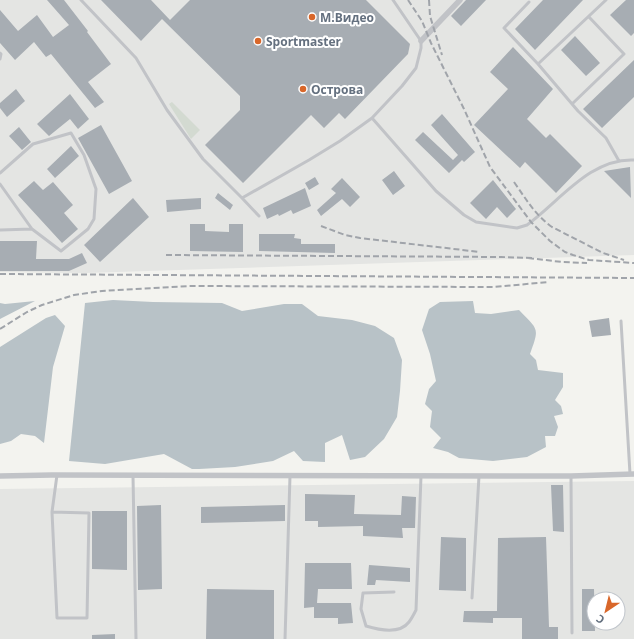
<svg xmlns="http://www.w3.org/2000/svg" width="634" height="639" viewBox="0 0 634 639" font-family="'Open Sans',sans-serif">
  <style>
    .built { fill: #e4e5e3; fill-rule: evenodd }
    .green { fill: #d3dad1 }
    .water { fill: #b8c2c7 }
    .building { fill: #a7adb3 }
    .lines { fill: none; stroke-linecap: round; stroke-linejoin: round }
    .service { stroke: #c1c3c7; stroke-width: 3 }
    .minor { stroke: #c1c3c7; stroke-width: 5.5 }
    .rail { stroke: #a0a4aa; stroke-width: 2; stroke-dasharray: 6 3; stroke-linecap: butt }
    .poi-dot { fill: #d9672a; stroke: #fff; stroke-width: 1.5 }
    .labels { text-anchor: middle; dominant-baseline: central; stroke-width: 4; stroke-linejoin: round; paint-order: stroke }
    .poi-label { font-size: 12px; font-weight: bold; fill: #64707f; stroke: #fff; text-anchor: start }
  </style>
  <rect width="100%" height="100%" fill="#f3f3ef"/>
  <path class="built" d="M0,0H634V255L86,273L0,272Z
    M634,481V639H0V489ZM594,599H618V623H594Z"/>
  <path class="green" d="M172,102L200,130L191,139L169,104Z"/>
  <path class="water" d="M113,300L153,302L222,303L242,311L284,304H302L318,316L352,320L375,326L394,338L402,360L400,391L397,417L384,439L365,457L350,460L342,435L325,443V462L303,461L294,451L273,461L235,467L199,469H192L164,454L105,464L69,461L85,303Z
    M35,301L0,319V303L5,304Z
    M473,301L475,313L491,314L519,310C538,330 540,327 530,354L536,360L538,370L563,373V387L555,400L561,406L563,414L554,416L558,427L555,436H545L546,447L527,457L493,461L459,458L448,452L433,448L441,438L430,427L432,411L425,404L429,389L436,381L430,354L422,330L429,309L440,302Z
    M55,315L65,326L53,367L44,443L35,436L21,434L11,441L0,444V347L46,318Z"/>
  <path class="building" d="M47,0H64L88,31L87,32L111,64L88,82L104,102L95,108L51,54L46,57L34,42L15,60L0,43V10L18,31L37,15L53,37L69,25Z
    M101,0H151L170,20L190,0H366L410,44L408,54L345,119L339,113L324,128L311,115L243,183L205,145L240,110V96L162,19L141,41Z
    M466,0H486L461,26L451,16Z
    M543,0H583L535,50L515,29Z
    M626,0H634V33L631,36L610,15Z
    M575,36L600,63L586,76L561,50Z
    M513,47L553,89L527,119L546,138L550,134L582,166L556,193L525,162L520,168L474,125L508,89L490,72Z
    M634,60V97L602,128L583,109Z
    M16,89L25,101L7,117L0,108V103Z
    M70,94L89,119L78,129L70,119L49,136L37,124Z
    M442,114L475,152L464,162L462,160L449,173L415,140L423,132L453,160L458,155L431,125Z
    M101,125L132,181L109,194L78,138Z
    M19,127L31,142L22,150L9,136Z
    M71,146L79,156L55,178L47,169Z
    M630,167L631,198L604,171Z
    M394,171L405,186L393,195L382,180Z
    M315,177L319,184L309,190L305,183Z
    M342,178L360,197L350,207L342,199L321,216L317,210L336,193L331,189Z
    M493,180L516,209L507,218L497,207L486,219L470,203Z
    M34,181L43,190L53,182L73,205L64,213L78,229L62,243L18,195Z
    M305,188L311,206L293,214L291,210L279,216L278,214L267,219L263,208Z
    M218,193L233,205L230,210L215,198Z
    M133,198L149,217L100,262L84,245Z
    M201,198V209L167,212L166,200Z
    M190,224H205V231L229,232V224H243V252L190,251Z
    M259,234H295L294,238L301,239V244H335V253L259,251Z
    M0,241H37L36,259H69L82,253L87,263L69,271H0Z
    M609,318L611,335L592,337L589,321Z
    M551,485H563L564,532L553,531Z
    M305,494L355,495L354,514L401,515L402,496L416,497L415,528H402L403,538L363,536V526L318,527V521H305Z
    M161,505L162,589L138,590L137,506Z
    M285,505V521L201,523V507Z
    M92,511H127V570L92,569Z
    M441,537L466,538V591L439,590Z
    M546,537L549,627H558V639H522V618H493V623L463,622L464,611H497L498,538Z
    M305,563H351L352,589H318L317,603H351L353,623L338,624V618H314V607L304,608Z
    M369,565L410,568V582L376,580L375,585H367Z
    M207,589L274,590V639H206Z
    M582,589H594L595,631H582Z
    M115,634V639H92V635Z"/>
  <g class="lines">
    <path class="service" d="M81,0L136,58L167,110L203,159L242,198L309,160L340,141L372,118L402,86L416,68L421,48V41L393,0
      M606,0L538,64L578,111L606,138L619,161
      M529,2L504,28L538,64
      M0,53L1,54L0,59
      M572,104L624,54L589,17
      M372,118L436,191L464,215L476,222L517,228L527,225C560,201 590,158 634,160
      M0,173L33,144L71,133L84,155L96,189L94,219L88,229L61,251L32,229
      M0,184L32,229L0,230
      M242,198L259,216
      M621,321L630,474
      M133,476L136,639
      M571,476L572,633
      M52,512L89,513L87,618H57L52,512L57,475
      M394,592L363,593L361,609L366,626C379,630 400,634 409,622C412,618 414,614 416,610L421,476
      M472,598L479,476
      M285,639L290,476"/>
    <path class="minor" d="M421,41L460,0
      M0,476L52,475L571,476L634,474"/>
    <path class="rail" d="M408,0L422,21L431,43L464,109L490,167L531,222L550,241L565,252L573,255L589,260L634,263
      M429,0L430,16L442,55
      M514,182C526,199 535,215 552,227L603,253L624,260
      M321,226L345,235L360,238L480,252
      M166,255L501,257L533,258
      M528,258L562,262L587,263
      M0,274L634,278
      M0,329L27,312L42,305L74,295L102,291L189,286L494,287L549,282"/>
  </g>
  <g class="poi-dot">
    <circle cx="312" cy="17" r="4"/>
    <circle cx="258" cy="41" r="4"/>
    <circle cx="303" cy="89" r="4"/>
  </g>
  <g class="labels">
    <g class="poi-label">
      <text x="320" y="17">М.Видео</text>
      <text x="266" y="41">Sportmaster</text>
      <text x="311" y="89">Острова</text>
    </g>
  </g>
  <g transform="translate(606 611) rotate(215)"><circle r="19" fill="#ffffff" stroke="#c1c6cc"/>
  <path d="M0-3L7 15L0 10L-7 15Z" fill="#d9672a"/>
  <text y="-6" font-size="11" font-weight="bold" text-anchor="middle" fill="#64707f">С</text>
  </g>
</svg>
